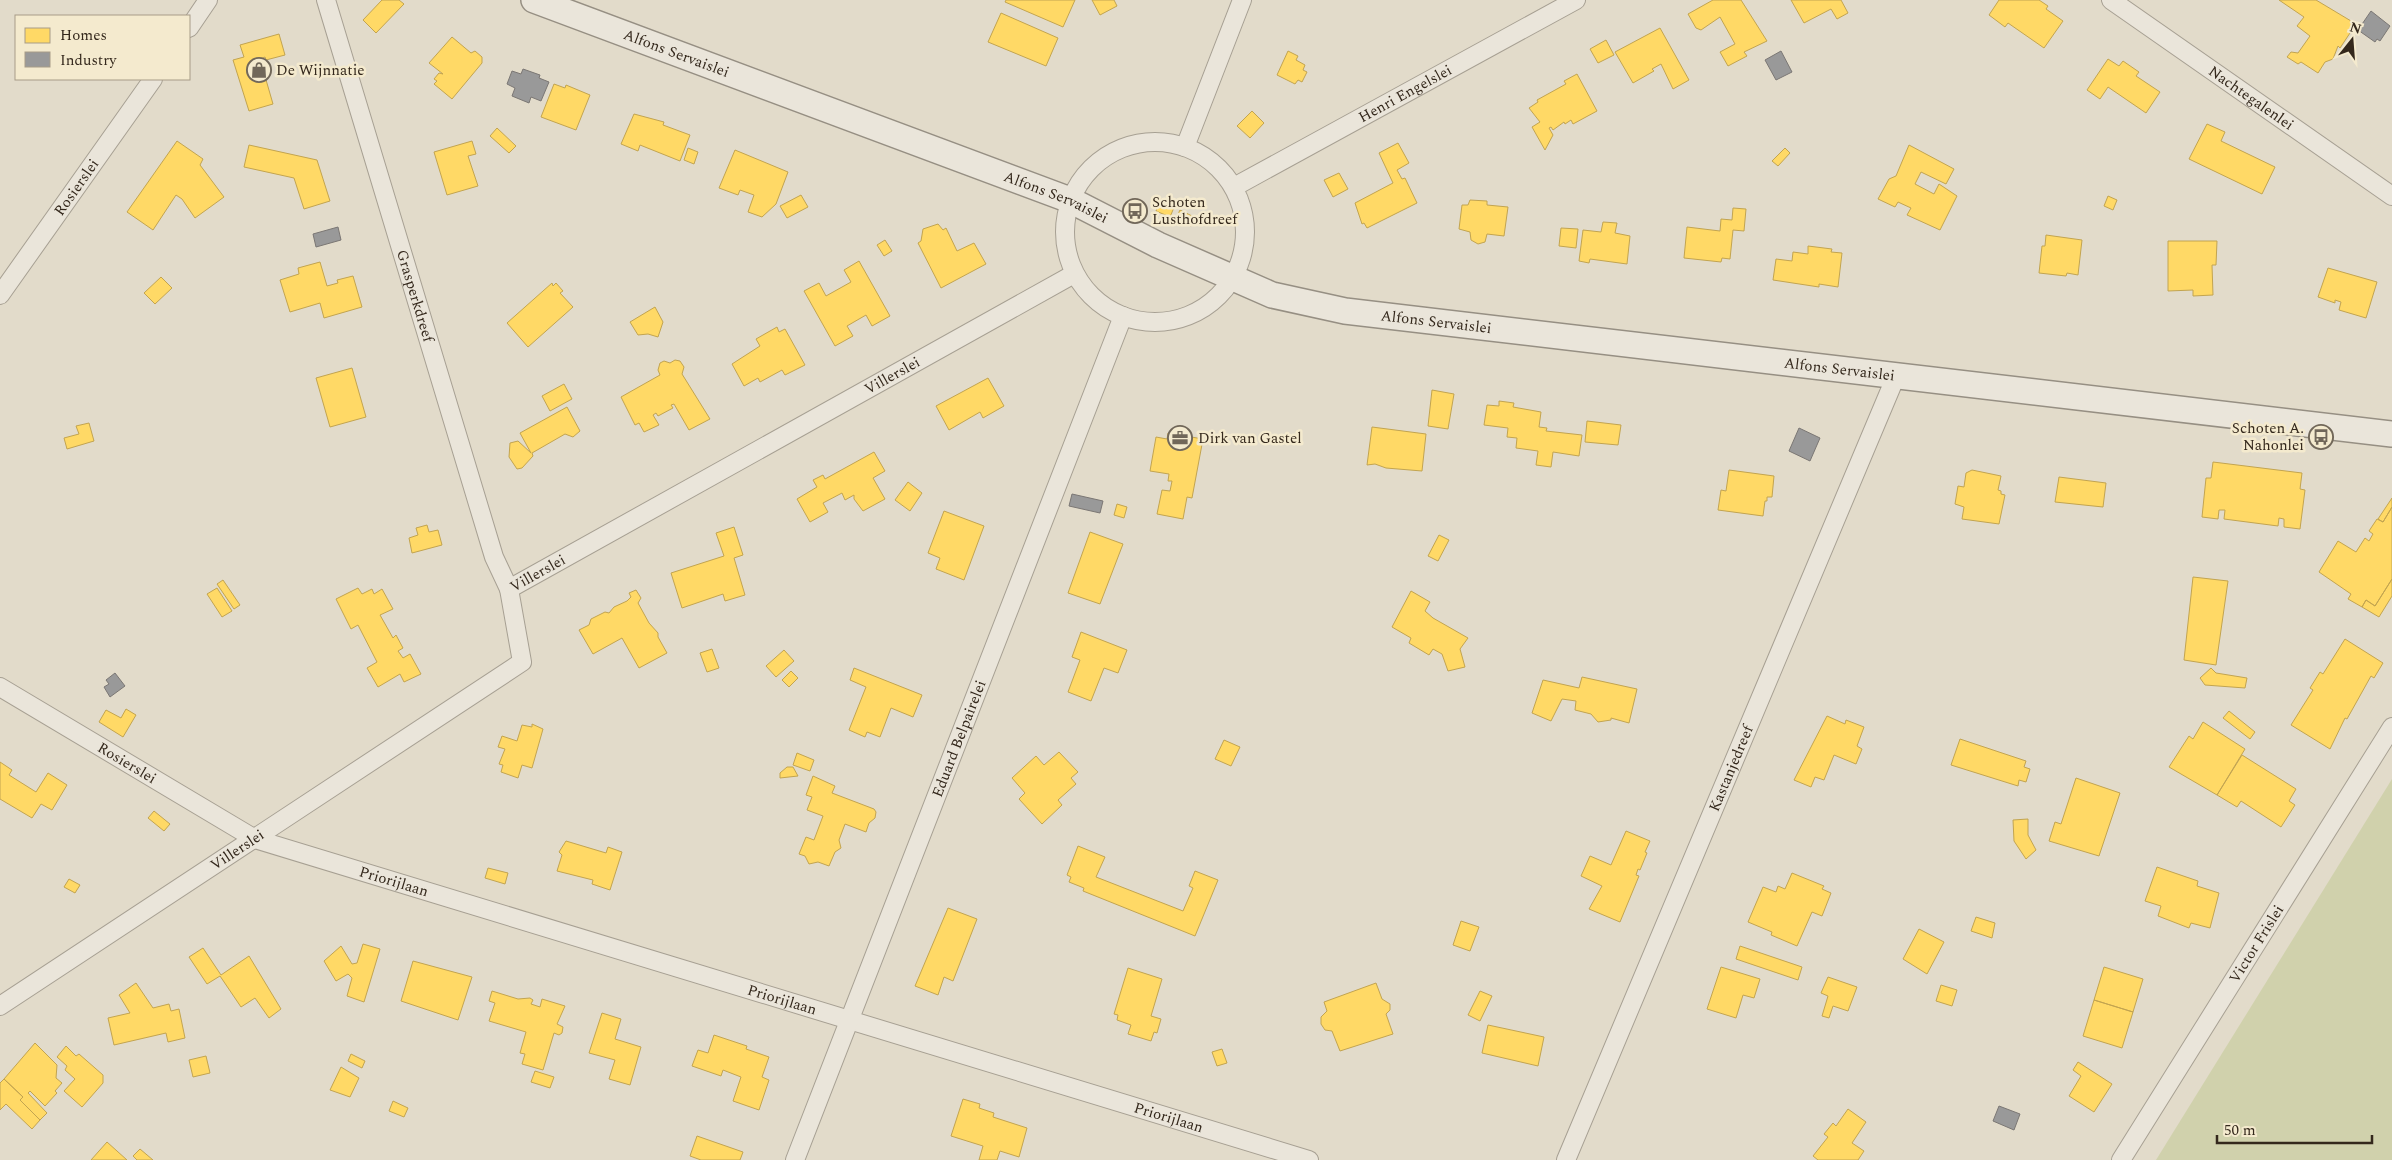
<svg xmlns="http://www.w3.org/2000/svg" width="2392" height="1160" viewBox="0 0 2392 1160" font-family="Spectral,serif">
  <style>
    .green { fill: #d0d1ac }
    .homes { fill: #ffd966; stroke: #c2a450 }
    .industry { fill: #999; stroke: #7b7774 }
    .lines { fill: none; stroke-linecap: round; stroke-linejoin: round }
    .street-casing { stroke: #a7a093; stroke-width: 20 }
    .secondary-casing { stroke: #968f83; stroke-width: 28 }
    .street { stroke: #eae5da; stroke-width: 18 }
    .secondary { stroke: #eae5da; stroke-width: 25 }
    .labels { text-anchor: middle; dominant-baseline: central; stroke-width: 5; stroke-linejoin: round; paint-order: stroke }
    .street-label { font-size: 15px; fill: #34281c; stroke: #f4eace }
    .poi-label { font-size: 15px; fill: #34281c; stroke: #f4eace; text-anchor: start }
  </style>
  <rect width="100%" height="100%" fill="#e2dbca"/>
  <path class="green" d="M2392,779V1160H2156Z"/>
  <path class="homes" d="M382,0H399L404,4L376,33L363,20Z
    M1006,0H1075L1063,27L1005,2Z
    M1092,0H1114L1117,6L1100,15Z
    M1713,0H1741L1767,41L1744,52L1747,56L1728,66L1720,52L1735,44L1720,17L1701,30L1696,28L1688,14Z
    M1791,0H1841L1848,13L1837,19L1831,9L1804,23Z
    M1999,0H2039L2048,6L2046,9L2063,21L2044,48L2008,23L2005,27L1989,15Z
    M2279,0H2316L2356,24L2340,48L2338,46L2333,59L2325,62L2318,73L2301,62L2298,64L2287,57L2291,52L2298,53L2310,36L2297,26L2304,17Z
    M1001,13L1058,38L1046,66L988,42Z
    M1660,28L1689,80L1673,89L1661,64L1652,69L1654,71L1633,83L1615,52Z
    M279,34L285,55L266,60L265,57L260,59L273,104L249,111L233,60L244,57L240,45Z
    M452,37L471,53L475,51L482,57V63L452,99L434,84L437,81L434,79L439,73L443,74L429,63Z
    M1606,40L1614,55L1598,63L1590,49Z
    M1288,51L1298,56L1296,60L1305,65L1303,70L1307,72L1302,82L1298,80L1295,84L1277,75Z
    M2108,59L2119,66L2123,61L2139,72L2136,76L2160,92L2146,113L2108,87L2100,99L2087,90Z
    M1577,74L1597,111L1573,124L1571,120L1565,124L1564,122L1553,130L1551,127L1549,128L1553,135L1545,150L1532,127L1540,122L1529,108L1538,102L1537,100L1566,84L1564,81Z
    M554,84L565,88L566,85L590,95L576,130L541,117Z
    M1252,111L1264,123L1250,138L1237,126Z
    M634,114L664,122L663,125L690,135L680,161L640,145L638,151L621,144Z
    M2207,124L2225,132L2221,141L2275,167L2262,194L2189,159Z
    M497,128L516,146L509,153L490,136Z
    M177,141L203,159L200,165L224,197L195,218L182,199L176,195L153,230L127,212Z
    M472,141L476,154L468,156L478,186L447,195L434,152Z
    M1398,143L1409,163L1397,170L1402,179L1405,178L1417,203L1367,228L1364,223L1362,224L1355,203L1393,183L1379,153Z
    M249,145L317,160L330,201L304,209L294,178L244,167Z
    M1909,145L1954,169L1946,184L1921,172L1915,184L1934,194L1939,184L1957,196L1940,230L1907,215L1911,208L1898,202L1895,207L1878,199L1889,179L1896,176Z
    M688,148L698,152L694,164L684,160Z
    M1785,148L1790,153L1778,166L1772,161Z
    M735,150L788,172L776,204L762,217L748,212L754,195L740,190L738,195L719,188Z
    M1339,173L1348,189L1333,197L1324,180Z
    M801,195L808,207L787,218L780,206Z
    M2108,196L2117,200L2113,210L2104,206Z
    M1161,199L1175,205L1170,217L1156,211Z
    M1470,200L1487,201V205L1508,207L1504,236L1487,234L1485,242L1478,244L1471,240L1470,232L1459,229L1462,205H1468Z
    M1733,208L1746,209L1744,231L1733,230L1730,259L1722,258L1721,262L1684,258L1687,227L1720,231L1721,219L1732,220Z
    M1180,210L1196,218L1191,226L1176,218Z
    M1603,222L1617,223L1615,233L1630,236L1627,264L1590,259L1589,263L1579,261L1583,230L1601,232Z
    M938,224L943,230L946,228L957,251L974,243L986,264L941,288L918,243L921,241L923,229Z
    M1561,228L1578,229L1576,248L1559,246Z
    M2046,235L2082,240L2078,275L2067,273L2066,276L2039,273L2042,246H2045Z
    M885,240L892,251L884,256L877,245Z
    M2168,241H2217L2216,265H2212L2213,295L2193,296V290L2168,291Z
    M1808,246L1832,249L1831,252L1842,253L1838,287L1819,284V287L1773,280L1776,259L1792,261L1793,252L1808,254Z
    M859,261L890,316L872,326L866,315L847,326L853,336L835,346L804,291L819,283L826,296L851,282L844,270Z
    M320,262L327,286L338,283L337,280L353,276L362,307L324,318L320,303L290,312L280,280L299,274L298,268Z
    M2328,268L2377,282L2366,318L2339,310L2341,302L2335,300V303L2318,297Z
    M161,277L172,288L155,304L144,293Z
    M552,283L553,286L556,283L563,291L560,293L573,307L528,347L507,323Z
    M655,307L663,322L658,337L648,334L638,335L630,322Z
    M777,327L779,332L785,329L805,365L785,375L782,370L760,382L758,378L744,386L732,364L760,346L756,339Z
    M675,360L680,361L684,367L682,374L710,419L689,430L674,404L671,405L673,408L658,416L656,413L653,415L659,425L644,432L639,423L635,425L621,397L660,375L658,370L660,363L664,361L670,363Z
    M352,368L366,417L330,427L316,378Z
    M988,378L1004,406L983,418L980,412L949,430L936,406Z
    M564,384L572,399L550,411L542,396Z
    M1432,390L1454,394L1448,429L1428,426Z
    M1499,401L1514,403L1513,407L1541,412L1539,427L1547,428L1546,431L1582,435L1579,456L1553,452L1551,467L1536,465L1538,451L1516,448L1517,438L1507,437L1508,428L1484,425L1487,405L1499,406Z
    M567,407L580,431L573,437L565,434L532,453L533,456L522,468L517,469L509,457L510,443L518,441L531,453L520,433Z
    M1587,421L1621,425L1618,445L1585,442Z
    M89,423L94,441L67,449L64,438L79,434L76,426Z
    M1372,427L1426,434L1422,471L1386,468L1375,464L1367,465Z
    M1168,433L1203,439L1192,498L1187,497L1183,519L1157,514L1162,490L1170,491L1172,481H1168L1169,474L1150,471L1156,437L1167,439Z
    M874,452L885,471L873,478L885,499L863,511L854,499V495L845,500L842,493L823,503L828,512L810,522L797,499L817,487L813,480L823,475L825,479Z
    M2213,462L2302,473L2300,489L2305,490L2300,529L2284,527V519L2279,518L2278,526L2224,519L2225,510H2219L2218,519L2202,517L2206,478H2211Z
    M1729,470L1774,476L1772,497H1767V501H1765L1763,516L1718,510L1721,490L1726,491Z
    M1972,470L2001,476L1998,490L2001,491V494L2005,495L1999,524L1962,519L1964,507L1955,504L1958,486L1964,487L1966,473Z
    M2059,477L2106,483L2103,507L2055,502Z
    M908,482L922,493L910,511L895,500Z
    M2392,498V507L2383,522L2378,519Z
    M1117,504L1127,507L1124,518L1114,515Z
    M2392,507V579L2375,606L2366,600L2362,607L2348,599L2351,594L2319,572L2338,541L2356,552L2365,538L2369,541L2373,534L2369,531L2377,519L2383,522Z
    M944,511L984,526L964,580L936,569L940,558L928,553Z
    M427,525L429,532L438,530L442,545L412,553L409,538L418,535L416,528Z
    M734,527L743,555L734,558L745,595L725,601L723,594L682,608L671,573L724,556L716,533Z
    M1090,532L1123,544L1100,604L1068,593Z
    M1439,535L1449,540L1438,561L1428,556Z
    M2193,577L2228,581L2216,665L2184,660Z
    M2392,579V596L2379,617L2362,607L2366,600L2375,606Z
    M223,580L240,605L234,609L217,584Z
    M217,588L232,611L222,617L207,594Z
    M358,588L362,594L372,589L374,594L382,589L393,609L380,615L393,638L396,635L403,648L398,651L403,658L410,654L421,674L404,682L400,674L378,687L367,668L377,662L358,625L351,629L336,599Z
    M636,590L641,598L638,603L649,623L658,633V637L667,653L639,668L622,638L593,654L579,630L589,625L591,619L605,612L609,613L614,607L627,601L631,597L629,593Z
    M1411,591L1430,602L1425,611L1433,618L1468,638L1460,649L1465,667L1448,671L1442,654L1433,649L1429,655L1409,643L1411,638L1392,627Z
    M1081,632L1127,650L1118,673L1104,668L1091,701L1068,692L1080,660L1072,657Z
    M2345,639L2383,663L2374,678L2371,676L2347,719L2345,718L2330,749L2291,725L2313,690L2310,688L2320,672L2323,674Z
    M712,649L719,668L707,672L700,653Z
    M784,650L794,661L776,677L766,666Z
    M854,668L922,695L913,717L891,708L880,737L867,732L865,737L849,730L866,687L850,680Z
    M2211,668L2216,673L2247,678L2245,688L2205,685L2200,678Z
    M791,671L798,678L789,687L782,680Z
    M1582,677L1637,689L1629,723L1611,718V720L1598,722L1591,714L1575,710L1576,701L1562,699L1551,721L1532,713L1543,680L1579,688Z
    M126,709L136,715L123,737L99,722L106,710L121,718Z
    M2229,711L2255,732L2250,739L2223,718Z
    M1827,716L1845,724L1846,720L1864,727L1857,746L1862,749L1856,764L1834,755L1824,780L1815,777L1811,787L1794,780Z
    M2203,722L2245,749L2217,795L2169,767L2189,736L2193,739Z
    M532,724L543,729L532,768L522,765L518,778L501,772L503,765L499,764L505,749L498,747L502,736L517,741L522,725L532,727Z
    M1960,739L2026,761L2024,767L2030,769L2026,782L2019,780L2018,786L1951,765Z
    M1224,740L1240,747L1231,766L1215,759Z
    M1059,752L1078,772L1071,778L1076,784L1058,800L1062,805L1042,824L1019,799L1025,793L1012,778L1036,756L1044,765Z
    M797,753L814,760L810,771L793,765Z
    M2242,755L2296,789L2289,801L2295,805L2281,827L2241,801L2237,807L2217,795Z
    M0,762L12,770L9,775L36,792L48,773L67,785L52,810L41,804L32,818L0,799Z
    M787,767H793L798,776L780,778V773Z
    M813,776L835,786L832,793L874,809L876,812L875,818L869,823L866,832L845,824L839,840L841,848L835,852L829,866L818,862L809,864L805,856L799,854L806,837L814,840L823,816L807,810L812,797L806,795Z
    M2076,778L2120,793L2099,856L2049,841L2055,822L2061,824Z
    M154,811L170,824L164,831L148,818Z
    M2028,819V835L2036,850L2026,859L2014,841L2013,820Z
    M1626,831L1650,841L1645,852L1647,853L1640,870L1638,869L1636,875L1639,876L1620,922L1589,909L1602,886L1581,876L1590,856L1611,865Z
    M566,841L606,853L608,847L622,852L610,890L592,884L593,880L557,871L562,855L559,852Z
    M1078,846L1105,857L1096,877L1183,911L1193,888L1189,886L1195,871L1218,880L1195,936L1083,891L1084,888L1069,882L1071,877L1067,875Z
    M2157,867L2198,881L2197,886L2219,893L2210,928L2191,923L2189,928L2158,916L2161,906L2145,901Z
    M488,868L508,873L505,884L485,878Z
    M1792,873L1824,886L1822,889L1831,893L1822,916L1812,912L1797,946L1771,935L1772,932L1748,922L1763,887L1776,892L1778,886L1785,889Z
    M69,879L80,885L75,893L64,887Z
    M948,908L977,919L953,981L944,977L938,995L915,986Z
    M1976,917L1995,923L1992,938L1971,931Z
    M1461,921L1479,927L1470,951L1453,945Z
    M1919,929L1944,942L1927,974L1903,959Z
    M363,944L380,949L364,1002L347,996L352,978L348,974L336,981L324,961L341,946L352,964L357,963Z
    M1740,946L1802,967L1798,980L1736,959Z
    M203,948L221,975L249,956L281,1009L269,1018L255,998L241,1007L220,976L207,984L189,957Z
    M413,961L472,977L458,1020L401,1001Z
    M1721,967L1760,979L1754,998L1743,995L1736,1018L1707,1009Z
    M2104,967L2143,979L2133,1012L2094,1000Z
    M1128,968L1162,979L1151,1016L1161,1019L1157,1033L1154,1032L1151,1041L1128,1034L1131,1025L1117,1020L1118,1015L1114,1014Z
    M1828,977L1857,987L1848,1011L1833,1006L1829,1018L1822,1016L1828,996L1821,993Z
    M136,983L153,1008L169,1004L171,1011L179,1009L185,1038L168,1042L166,1033L114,1045L108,1018L130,1013L119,995Z
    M1376,983L1382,999L1390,1004V1010L1386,1014L1393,1034L1340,1051L1332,1031L1325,1030L1321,1024V1017L1327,1011L1324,1002Z
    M1941,985L1957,990L1952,1006L1936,1001Z
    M492,991L518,999L530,998L533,1000L531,1004L540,1007L542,999L565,1006L557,1024L563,1027L562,1033L559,1035L554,1033L543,1070L522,1064L525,1054L520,1053L526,1032L489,1021L495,1003L489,1001Z
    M1480,991L1492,996L1480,1021L1468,1015Z
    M2094,1000L2133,1012L2122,1048L2083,1036Z
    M602,1013L621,1019L615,1039L641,1047L630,1085L609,1079L615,1060L589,1053Z
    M1488,1025L1544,1037L1538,1066L1482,1053Z
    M714,1035L747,1046L746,1049L769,1057L762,1077L769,1080L759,1110L733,1101L741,1077L723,1070L721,1076L692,1066L698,1050L708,1053Z
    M35,1043L57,1065L56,1078L62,1083L55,1091L57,1093L45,1106L30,1091L28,1093L47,1113L40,1120L20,1100L23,1097L4,1079Z
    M66,1046L76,1056L79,1054L103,1075V1083L82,1107L64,1091L75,1079L65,1070L67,1066L57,1057Z
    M1222,1049L1227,1063L1217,1066L1212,1052Z
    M351,1054L365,1061L362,1068L348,1061Z
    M206,1056L210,1073L193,1077L189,1060Z
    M2078,1062L2112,1084L2094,1112L2069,1096L2081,1076L2073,1070Z
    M341,1067L359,1078L350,1097L330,1090Z
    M535,1071L554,1077L550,1088L531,1082Z
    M4,1079L23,1097L20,1100L40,1120L32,1129L6,1104L0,1110V1083Z
    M963,1099L980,1104L979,1108L994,1113L993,1117L1027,1128L1019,1157L1000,1151L997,1160H979L983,1146L951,1136Z
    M393,1101L408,1108L404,1117L389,1111Z
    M1848,1109L1866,1122L1852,1143L1864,1151L1858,1160H1818L1813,1156L1828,1137L1824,1134L1833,1123L1836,1126Z
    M697,1136L743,1152L740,1160H701L690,1156Z
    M107,1142L127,1160H91Z
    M140,1149L153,1160H137L133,1156Z"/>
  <path class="industry" d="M2371,11L2390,26L2380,41L2377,39L2375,42L2358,30Z
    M1781,51L1792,72L1776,80L1765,60Z
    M523,69L540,75L539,78L549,82L541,101L531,97L529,103L512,96L515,88L507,84L512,71L521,74Z
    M338,227L341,240L316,247L313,234Z
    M1799,428L1820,438L1810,461L1789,451Z
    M1072,494L1103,501L1100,513L1069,506Z
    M115,673L125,686L110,697L104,687L109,684L106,680Z
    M1999,1106L2020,1114L2014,1130L1993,1121Z"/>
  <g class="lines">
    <defs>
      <g id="street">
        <path id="s1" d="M326,0L494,557L509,589"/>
        <path id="s2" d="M2111,0L2392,196"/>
        <path d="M189,28L208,0"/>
        <circle cx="1155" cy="232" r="90"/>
        <path d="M1185,147L1242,0"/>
        <path id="s3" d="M1234,187L1576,0"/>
        <path id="s4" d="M0,295L153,79"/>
        <path id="s5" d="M0,687L255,839L1309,1160"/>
        <path id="s6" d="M0,1006L522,662L509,589L1074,274"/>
        <path id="s7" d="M795,1160L1123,316"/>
        <path id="s8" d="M1566,1160L1896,376"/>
        <path id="s9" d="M2121,1160L2392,727"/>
      </g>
      <g id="secondary">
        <path id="s10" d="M534,0L1070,200L1158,245L1272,295L1345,311L2392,434"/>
      </g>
    </defs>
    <use href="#street" class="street-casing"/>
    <use href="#secondary" class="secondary-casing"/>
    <use href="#street" class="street"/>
    <use href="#secondary" class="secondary"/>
  </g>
  <defs>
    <symbol id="shop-ring" viewBox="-11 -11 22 22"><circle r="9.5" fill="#f4eace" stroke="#716759" stroke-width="1.5"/><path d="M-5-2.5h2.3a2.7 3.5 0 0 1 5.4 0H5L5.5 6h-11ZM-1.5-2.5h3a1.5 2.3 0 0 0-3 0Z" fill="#716759"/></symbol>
    <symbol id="bus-ring" viewBox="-11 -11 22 22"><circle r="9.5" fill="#f4eace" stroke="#716759" stroke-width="1.5"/><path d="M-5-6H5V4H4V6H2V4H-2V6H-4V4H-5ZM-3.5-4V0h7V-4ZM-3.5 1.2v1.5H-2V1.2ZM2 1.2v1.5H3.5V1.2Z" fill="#716759"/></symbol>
    <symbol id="office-ring" viewBox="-11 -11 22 22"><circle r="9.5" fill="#f4eace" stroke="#716759" stroke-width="1.5"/><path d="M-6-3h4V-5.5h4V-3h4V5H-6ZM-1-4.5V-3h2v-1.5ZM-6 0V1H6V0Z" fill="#716759"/></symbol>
  </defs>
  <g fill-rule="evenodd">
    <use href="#shop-ring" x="245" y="56" width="28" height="28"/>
    <use href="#bus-ring" x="1121" y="197" width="28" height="28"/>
    <use href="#bus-ring" x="2307" y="423" width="28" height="28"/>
    <use href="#office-ring" x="1166" y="424" width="28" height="28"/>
  </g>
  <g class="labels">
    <g class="street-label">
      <text stroke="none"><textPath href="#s10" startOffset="152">Alfons Servaislei</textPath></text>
      <text stroke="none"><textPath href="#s3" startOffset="195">Henri Engelslei</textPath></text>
      <text stroke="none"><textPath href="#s2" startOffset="171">Nachtegalenlei</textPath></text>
      <text stroke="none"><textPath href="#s4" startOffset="132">Rosierslei</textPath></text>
      <text stroke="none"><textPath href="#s10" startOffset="558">Alfons Servaislei</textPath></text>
      <text stroke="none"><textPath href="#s1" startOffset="309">Grasperkdreef</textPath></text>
      <text stroke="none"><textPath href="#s10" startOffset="962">Alfons Servaislei</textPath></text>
      <text stroke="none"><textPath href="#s10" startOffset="1368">Alfons Servaislei</textPath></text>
      <text stroke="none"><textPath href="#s6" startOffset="1138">Villerslei</textPath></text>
      <text stroke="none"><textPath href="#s6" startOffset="732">Villerslei</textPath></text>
      <text stroke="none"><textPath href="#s7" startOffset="452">Eduard Belpairelei</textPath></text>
      <text stroke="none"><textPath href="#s5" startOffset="148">Rosierslei</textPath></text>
      <text stroke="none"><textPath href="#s8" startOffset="425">Kastanjedreef</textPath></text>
      <text stroke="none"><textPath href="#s6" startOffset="284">Villerslei</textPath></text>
      <text stroke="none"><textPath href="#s5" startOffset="442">Priorijlaan</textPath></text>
      <text stroke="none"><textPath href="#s9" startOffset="255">Victor Frislei</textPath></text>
      <text stroke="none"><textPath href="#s5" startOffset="848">Priorijlaan</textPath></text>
      <text stroke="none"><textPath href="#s5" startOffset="1252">Priorijlaan</textPath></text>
    </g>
    <g class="poi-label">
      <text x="276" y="70">De Wijnnatie</text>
      <text x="1152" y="202">Schoten<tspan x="1152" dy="17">Lusthofdreef</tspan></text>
      <text x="2304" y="428" text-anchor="end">Schoten A.<tspan x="2304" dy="17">Nahonlei</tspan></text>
      <text x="1198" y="438">Dirk van Gastel</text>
    </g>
  </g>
  <rect x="15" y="15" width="175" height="65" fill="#f4eace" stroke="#a79c87"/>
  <rect x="25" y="28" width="25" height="15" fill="#ffd966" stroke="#a79c87"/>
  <text x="60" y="40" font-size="15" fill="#34281c">Homes</text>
  <rect x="25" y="52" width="25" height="15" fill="#999999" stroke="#a79c87"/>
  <text x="60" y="65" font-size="15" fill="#34281c">Industry</text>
  <g transform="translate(2352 40) rotate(17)" stroke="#f4eace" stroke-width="4" paint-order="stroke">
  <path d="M0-4L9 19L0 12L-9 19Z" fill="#34281c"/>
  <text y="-8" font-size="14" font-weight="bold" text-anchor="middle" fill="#34281c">N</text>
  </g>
  <path d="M2217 1135v8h155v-8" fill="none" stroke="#34281c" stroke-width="2.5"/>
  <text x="2224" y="1135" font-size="15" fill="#34281c" stroke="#f4eace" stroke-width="4" paint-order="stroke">50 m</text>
</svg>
